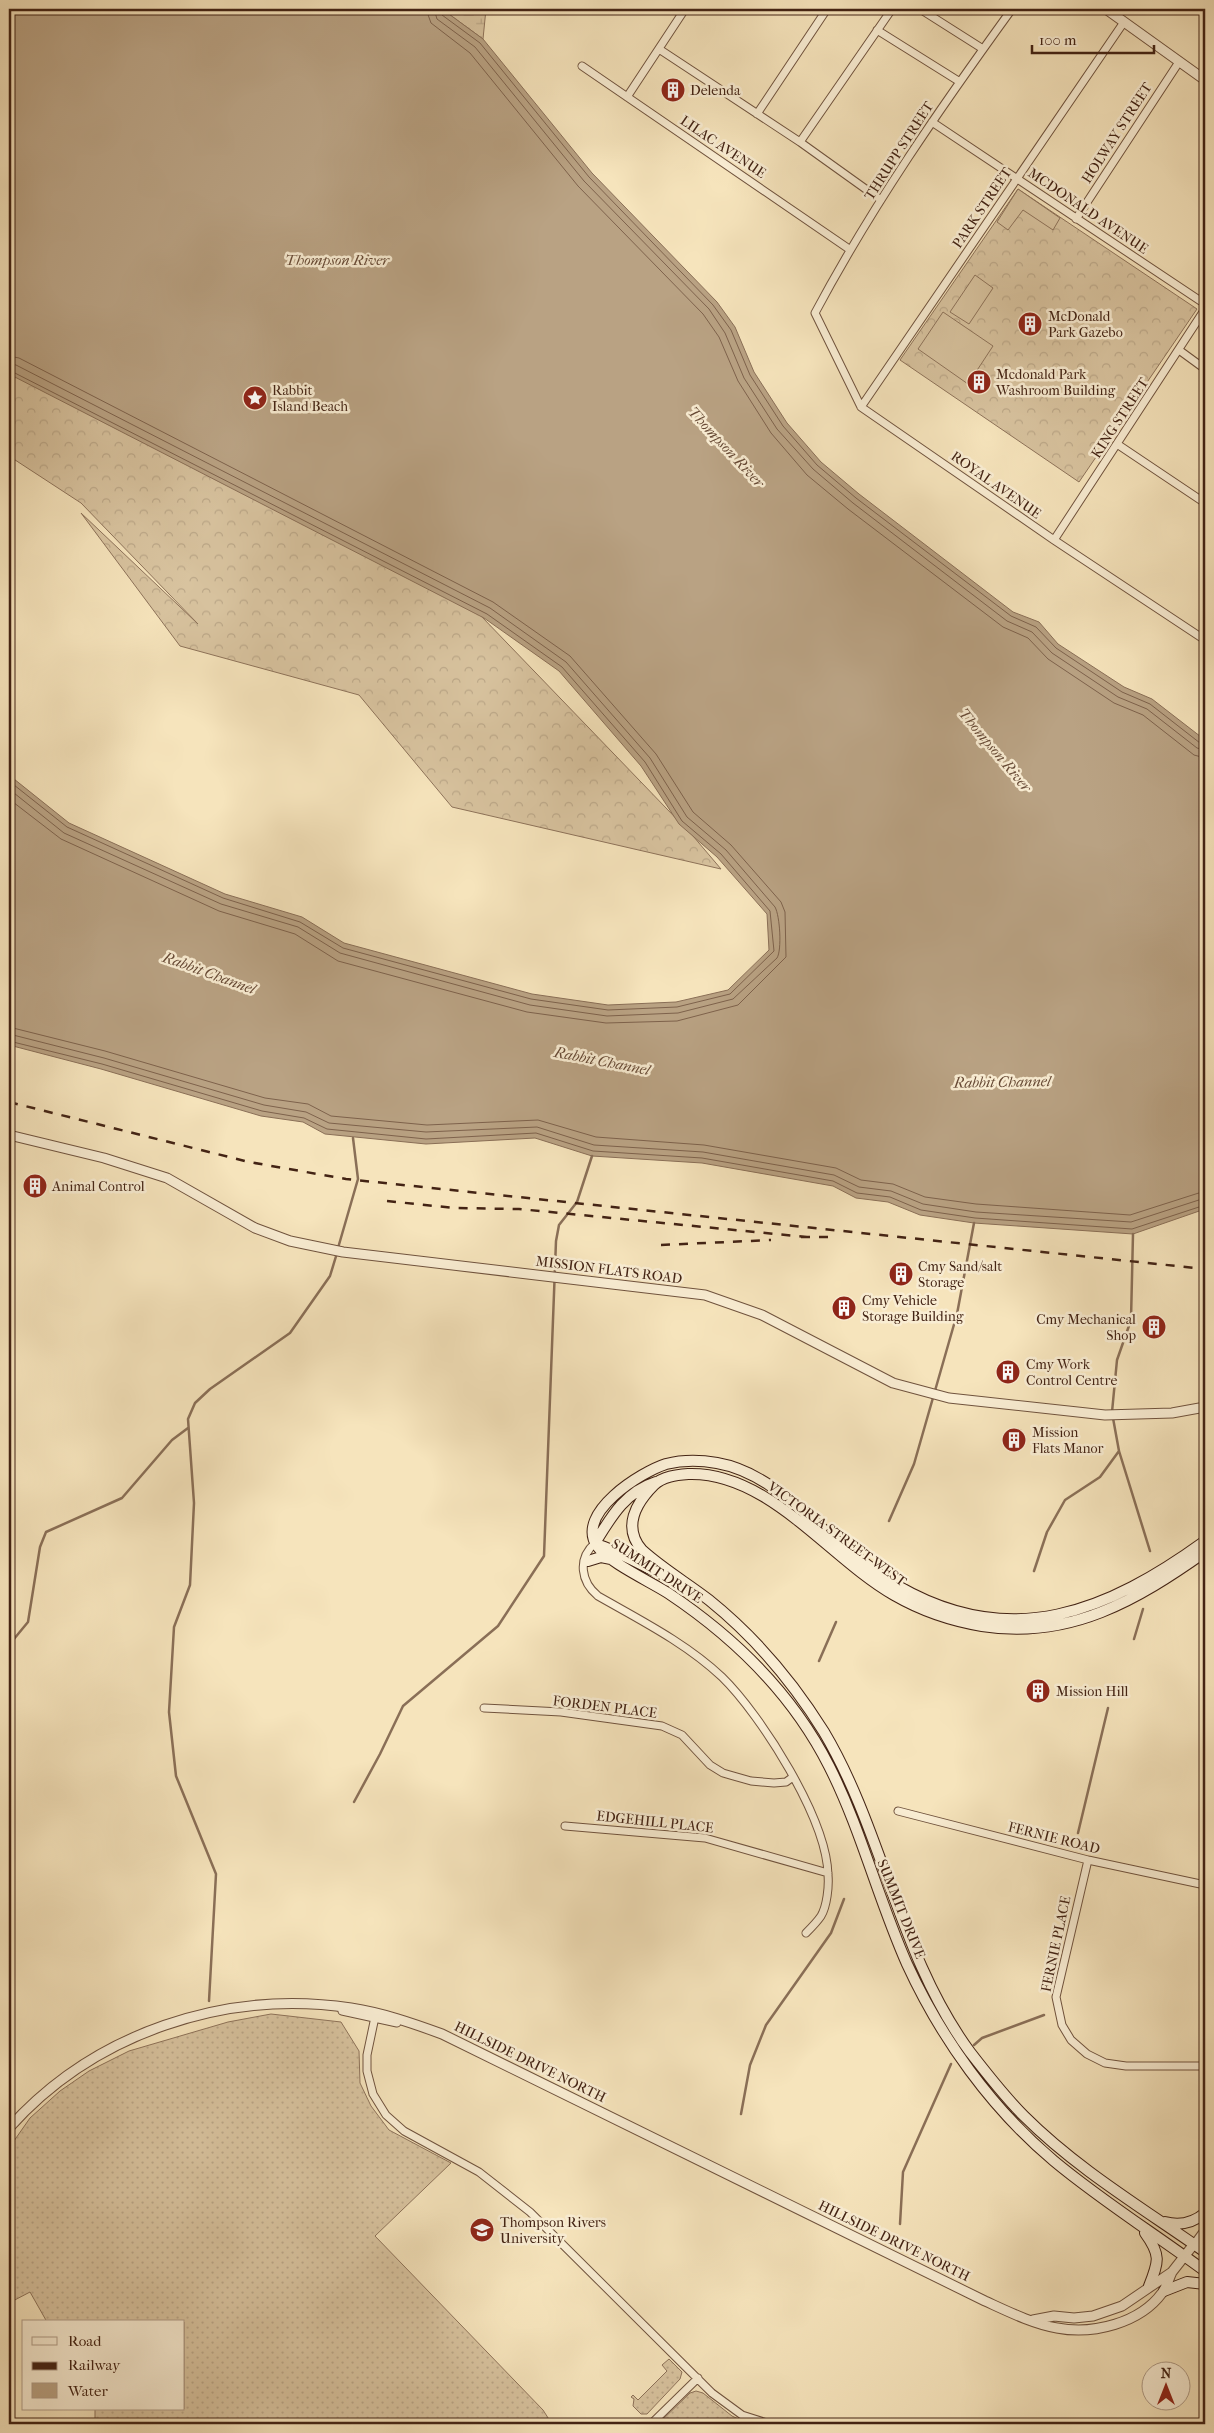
<svg xmlns="http://www.w3.org/2000/svg" width="1214" height="2433" viewBox="0 0 1214 2433" font-family="'IM FELL French Canon',serif">
  <style>
    .grass { fill: url(#grass-dots); stroke: #8e735a }
    .forest { fill: url(#forest-crowns); stroke: #8e735a }
    .wetland { fill: url(#wetland-marsh); stroke: #8e735a }
    .garden { fill: #d8c39f; stroke: #8e735a }
    .water { fill: #b9a283; stroke: #8a6f57 }
    .lines { fill: none; stroke-linecap: round; stroke-linejoin: round }
    .shore { stroke: #7e624c; stroke-width: 1 }
    .stream { stroke: #8a6f57; stroke-width: 2.5 }
    .minor-casing { stroke: #70533e; stroke-width: 9 }
    .tertiary-casing { stroke: #70533e; stroke-width: 11 }
    .secondary-casing { stroke: #432314; stroke-width: 12 }
    .minor { stroke: #f9edd3; stroke-width: 7 }
    .tertiary { stroke: #f9edd3; stroke-width: 9 }
    .secondary { stroke: #f9edd3; stroke-width: 10 }
    .rail { stroke: #432314; stroke-width: 2.5; stroke-dasharray: 9 9; stroke-linecap: butt }
    .labels { text-anchor: middle; dominant-baseline: central; stroke-width: 5; stroke-linejoin: round; paint-order: stroke }
    .poi-label { font-size: 14px; fill: #432314; stroke: #f9edd3; text-anchor: start }
    .street-label { font-size: 14px; fill: #432314; stroke: #f9edd3 }
    .water-label { font-size: 15px; font-style: italic; fill: #664935; stroke: #f9edd3 }
  </style>
  <defs>
    <pattern id="grass-dots" width="8" height="8" patternUnits="userSpaceOnUse" patternTransform="scale(1.25)"><rect width="8" height="8" fill="#d8c39f"/><path d="M2 2h.1M6 6h.1" fill="none" stroke="#bba788" stroke-width="1.8" stroke-linecap="round"/></pattern>
    <pattern id="forest-crowns" width="20" height="18" patternUnits="userSpaceOnUse" patternTransform="scale(1.25)"><rect width="20" height="18" fill="#d8c39f"/><path d="M2 6a3 3 0 1 1 6 0M12 15a3 3 0 1 1 6 0" fill="none" stroke="#bba788"/></pattern>
    <pattern id="wetland-marsh" width="20" height="14" patternUnits="userSpaceOnUse" patternTransform="scale(1.25)"><rect width="20" height="14" fill="#d8c39f"/><path d="M1 5h8M5 5V1M11 12h8M15 12V8" fill="none" stroke="#bba788"/></pattern>
  </defs>
  <rect width="100%" height="100%" fill="#f6e4bc"/>
  <filter id="stains"><feTurbulence type="fractalNoise" baseFrequency=".004" numOctaves="4"/><feColorMatrix values="0 0 0 0 .2 0 0 0 0 .09 0 0 0 0 .02 0 0 0 .5 -.17"/></filter>
  <radialGradient id="worn" r=".72"><stop offset=".6" stop-color="#630" stop-opacity="0"/><stop offset="1" stop-color="#630" stop-opacity=".3"/></radialGradient>
  <path class="grass" d="M271,2014L341,2022L359,2051L360,2083L371,2106L389,2130L451,2163L375,2236L543,2410L552,2424H95V2409H184V2322H47L30,2292L9,2303V2148L30,2118L60,2091L89,2071L129,2051L228,2022Z
    M669,2359L682,2372L680,2379L647,2414H641L633,2406L634,2399L631,2397L633,2395L638,2400L667,2371L662,2365Z
    M696,2391L703,2393L732,2416L749,2424H712L698,2421L697,2424H658L690,2393Z"/>
  <path class="forest" d="M1018,189L1197,309L1079,482L900,360Z
    M9,328L376,507L693,836L721,869L452,807L359,695L180,646L81,513L198,624L81,503L9,456Z"/>
  <path class="wetland" d="M442,9H486L483,39Z"/>
  <path class="garden" d="M1018,189L1060,218L1053,230L1023,210L1008,230L997,222Z
    M975,275L993,288L969,324L950,312Z
    M943,312L993,346L968,384L918,349Z"/>
  <path class="water" d="M9,9H442L483,39L592,173L717,302L735,327L754,372L787,423L821,462L859,494L1013,612L1039,622L1058,644L1124,687L1152,699L1205,740V1209L1133,1234L974,1223L920,1215L888,1202L856,1198L833,1186L702,1163L592,1156L535,1138L426,1144L325,1134L303,1122L261,1116L101,1069L9,1045V775L69,823L225,894L302,917L344,943L532,994L608,1005L676,1002L728,990L769,950L767,914L717,857L679,824L641,766L559,671L484,618L9,374Z"/>
  <g class="lines">
    <path class="shore" d="M426,9L431,23L470,53L578,186L703,314L719,337L738,381L771,433L807,475L848,509L1003,627L1028,638L1048,659L1114,703L1143,715L1194,755L1205,758
      M434,9L437,19L475,47L584,181L709,309L725,333L744,378L777,429L813,469L853,503L1007,621L1032,632L1052,653L1118,697L1147,709L1197,748L1205,750
      M440,9L442,15L480,43L589,177L713,305L731,330L750,375L783,426L817,465L856,498L1011,616L1036,627L1056,648L1122,692L1150,704L1200,743L1205,744
      M9,356L19,358L493,602L570,656L656,754L693,812L731,845L781,902L785,912L786,957L738,1005L677,1021L606,1023L527,1012L338,961L295,934L219,911L61,839L9,799
      M9,363L16,365L490,608L566,662L650,758L687,817L726,850L775,907C780,916 782,950 777,958L733,999L678,1013L607,1016L530,1005L340,953L298,927L221,904L64,833L9,789
      M9,370L487,614L562,667L645,762L682,821L721,854L770,911L774,951L730,994L677,1007L608,1010L531,999L343,948L300,922L223,898L67,827L9,781
      M9,1027L105,1051L265,1098L308,1104L331,1116L427,1125L538,1120L596,1137L704,1145L836,1168L861,1180L893,1184L925,1197L976,1204L1130,1215L1205,1191
      M9,1034L104,1058L264,1105L306,1112L329,1123L426,1132L537,1127L594,1145L703,1152L834,1175L859,1187L891,1191L923,1204L976,1212L1131,1222L1205,1198
      M9,1041L102,1064L262,1111L304,1118L327,1129L426,1139L536,1133L593,1151L702,1158L833,1181L857,1193L890,1197L921,1210L975,1218L1132,1229L1205,1205"/>
    <path class="stream" d="M338,1248L358,1179L353,1138
      M1112,1412L1117,1360L1131,1320L1133,1234
      M1113,1418L1119,1451L1150,1551
      M889,1521L914,1464L957,1314L974,1223
      M1034,1571L1047,1532L1065,1500L1100,1477L1119,1451
      M1134,1639L1143,1609
      M9,1645L28,1622L40,1547L46,1532L122,1498L172,1440L188,1428
      M819,1661L836,1622
      M354,1802L380,1754L403,1706L498,1626L544,1556L556,1241L559,1225L577,1202L592,1156
      M1078,1833L1108,1708
      M209,2001L216,1874L176,1776L169,1712L174,1627L190,1585L194,1503L188,1419L195,1403L210,1389L290,1333L330,1276L337,1253
      M974,2045L982,2038L1044,2015
      M741,2114L750,2065L766,2025L831,1933L844,1899
      M900,2224L903,2172L951,2064"/>
    <defs>
      <path id="minor" d="M920,9L983,49
        M1012,9C941,107 872,206 815,313L861,407L1054,540L1205,640
        M877,30L960,82
        M659,49L800,142L881,200
        M582,66L849,249
        M627,97L685,9
        M757,114L827,9
        M932,122L1205,304
        M800,142L892,9
        M1076,219L1179,62
        M1179,350L1205,369
        M861,407L1124,22
        M1117,444L1205,503
        M1054,540L1205,309
        M595,1543C577,1559 581,1582 598,1596C640,1620 686,1643 722,1677C761,1715 827,1819 828,1875C829,1886 827,1906 821,1916C817,1922 811,1928 806,1933
        M484,1708L561,1712L662,1726L682,1735L710,1765L723,1773L751,1781L774,1783L786,1782L793,1777
        M898,1811L1088,1860L1205,1885
        M565,1826L705,1838L828,1873
        M1088,1860L1056,1997L1062,2025L1071,2040L1087,2054L1105,2063L1126,2066H1205
        M342,2011L397,2023
        M375,2017L367,2055V2071L373,2094L386,2115L404,2131L479,2172L530,2212L712,2393L742,2415L770,2424
        M1194,2244L1205,2229
        M651,2424L698,2378"/>
      <path id="tertiary" d="M1106,9L1205,80
        M9,1135L104,1158L167,1178L255,1228L290,1241L343,1252L705,1295L762,1315L893,1383L949,1398L1105,1415L1172,1413L1205,1407
        M9,2128C94,2033 225,1989 351,2008C383,2013 412,2023 442,2034L985,2301C1007,2311 1033,2324 1057,2328C1093,2335 1140,2323 1162,2293C1167,2287 1169,2278 1172,2272
        M1033,2320L1054,2316L1074,2318L1093,2316L1122,2306L1172,2272L1194,2244"/>
      <path id="secondary" d="M1205,1541C1108,1611 1012,1652 898,1586C874,1572 852,1553 830,1535C796,1506 763,1471 717,1463C700,1460 682,1460 666,1464C641,1472 575,1513 597,1546C608,1562 651,1582 668,1593C734,1637 793,1695 829,1766C861,1829 878,1899 907,1964C941,2038 991,2108 1054,2161C1102,2201 1155,2234 1205,2271
        M595,1543C611,1517 625,1492 656,1482
        M596,1544C623,1553 647,1569 673,1579
        M1205,1552C1137,1600 1070,1640 982,1626C952,1621 920,1610 894,1595C829,1558 769,1472 689,1474C677,1475 663,1476 654,1485C636,1503 622,1527 642,1550C663,1569 687,1583 709,1600C755,1637 793,1682 824,1732C884,1833 899,1956 970,2052C987,2074 1004,2096 1024,2116C1077,2169 1144,2209 1205,2252
        M588,1561L601,1557L611,1559
        M1165,2222C1180,2226 1193,2223 1205,2213
        M1145,2233C1161,2255 1159,2261 1149,2286
        M1164,2291L1187,2282L1205,2284"/>
    </defs>
    <use href="#minor" class="minor-casing"/>
    <use href="#tertiary" class="tertiary-casing"/>
    <use href="#secondary" class="secondary-casing"/>
    <use href="#minor" class="minor"/>
    <use href="#tertiary" class="tertiary"/>
    <use href="#secondary" class="secondary"/>
    <path class="rail" d="M9,1102L249,1162L346,1179L1205,1269
      M387,1201L454,1208L519,1209L807,1237
      M801,1237H836
      M661,1245L771,1240"/>
  </g>
  <defs>
    <symbol id="building-disc" viewBox="-11 -11 22 22"><circle r="9.5" fill="#8f2418" stroke="#f9edd3"/><path d="M-4-6H4V6H1V3H-1V6H-4ZM-2.5-4.3h1.7v1.8h-1.7ZM.8-4.3h1.7v1.8H.8ZM-2.5-1h1.7V.8h-1.7ZM.8-1h1.7V.8H.8Z" fill="#fff"/></symbol>
    <symbol id="sight-disc" viewBox="-11 -11 22 22"><circle r="9.5" fill="#8f2418" stroke="#f9edd3"/><path d="M0-6L1.8-2.2L6-1.7L2.9 1.2L3.7 5.4L0 3.3L-3.7 5.4L-2.9 1.2L-6-1.7L-1.8-2.2Z" fill="#fff"/></symbol>
    <symbol id="university-disc" viewBox="-11 -11 22 22"><circle r="9.5" fill="#8f2418" stroke="#f9edd3"/><path d="M0-5L7-2L0 1L-7-2ZM-4 1L0 2.5L4 1V4Q0 6-4 4Z" fill="#fff"/></symbol>
  </defs>
  <g fill-rule="evenodd">
    <use href="#building-disc" x="659" y="76" width="28" height="28"/>
    <use href="#building-disc" x="1016" y="310" width="28" height="28"/>
    <use href="#building-disc" x="965" y="368" width="28" height="28"/>
    <use href="#sight-disc" x="241" y="384" width="28" height="28"/>
    <use href="#building-disc" x="21" y="1172" width="28" height="28"/>
    <use href="#building-disc" x="887" y="1260" width="28" height="28"/>
    <use href="#building-disc" x="830" y="1294" width="28" height="28"/>
    <use href="#building-disc" x="1140" y="1313" width="28" height="28"/>
    <use href="#building-disc" x="994" y="1358" width="28" height="28"/>
    <use href="#building-disc" x="1000" y="1426" width="28" height="28"/>
    <use href="#building-disc" x="1024" y="1677" width="28" height="28"/>
    <use href="#university-disc" x="468" y="2216" width="28" height="28"/>
  </g>
  <g class="labels">
    <g class="poi-label">
      <text x="690" y="90">Delenda</text>
      <text x="1048" y="316">McDonald<tspan x="1048" dy="16">Park Gazebo</tspan></text>
      <text x="996" y="374">Mcdonald Park<tspan x="996" dy="16">Washroom Building</tspan></text>
      <text x="272" y="390">Rabbit<tspan x="272" dy="16">Island Beach</tspan></text>
      <text x="52" y="1186">Animal Control</text>
      <text x="918" y="1266">Cmy Sand/salt<tspan x="918" dy="16">Storage</tspan></text>
      <text x="862" y="1300">Cmy Vehicle<tspan x="862" dy="16">Storage Building</tspan></text>
      <text x="1136" y="1319" text-anchor="end">Cmy Mechanical<tspan x="1136" dy="16">Shop</tspan></text>
      <text x="1026" y="1364">Cmy Work<tspan x="1026" dy="16">Control Centre</tspan></text>
      <text x="1032" y="1432">Mission<tspan x="1032" dy="16">Flats Manor</tspan></text>
      <text x="1056" y="1691">Mission Hill</text>
      <text x="500" y="2222">Thompson Rivers<tspan x="500" dy="16">University</tspan></text>
    </g>
    <g class="street-label">
      <text transform="translate(1117 133) rotate(-57)">HOLWAY STREET</text>
      <text transform="translate(723 147) rotate(34)">LILAC AVENUE</text>
      <text transform="translate(899 151) rotate(-57)">THRUPP STREET</text>
      <text transform="translate(982 208) rotate(-56)">PARK STREET</text>
      <text transform="translate(1088 211) rotate(34)">MCDONALD AVENUE</text>
      <text transform="translate(1120 418) rotate(-57)">KING STREET</text>
      <text transform="translate(996 485) rotate(35)">ROYAL AVENUE</text>
      <text transform="translate(609 1270) rotate(7)">MISSION FLATS ROAD</text>
      <text transform="translate(837 1534) rotate(36)">VICTORIA STREET WEST</text>
      <text transform="translate(657 1571) rotate(33)">SUMMIT DRIVE</text>
      <text transform="translate(605 1707) rotate(7)">FORDEN PLACE</text>
      <text transform="translate(655 1822) rotate(6)">EDGEHILL PLACE</text>
      <text transform="translate(1054 1838) rotate(14)">FERNIE ROAD</text>
      <text transform="translate(901 1909) rotate(68)">SUMMIT DRIVE</text>
      <text transform="translate(1056 1944) rotate(-78)">FERNIE PLACE</text>
      <text transform="translate(530 2062) rotate(26)">HILLSIDE DRIVE NORTH</text>
      <text transform="translate(894 2241) rotate(26)">HILLSIDE DRIVE NORTH</text>
    </g>
    <g class="water-label">
      <text x="337" y="260">Thompson River</text>
      <text transform="translate(726 447) rotate(47)">Thompson River</text>
      <text transform="translate(995 750) rotate(50)">Thompson River</text>
      <text transform="translate(209 973) rotate(20)">Rabbit Channel</text>
      <text transform="translate(602 1061) rotate(11)">Rabbit Channel</text>
      <text transform="translate(1002 1082) rotate(-1)">Rabbit Channel</text>
    </g>
  </g>
  <rect width="1214" height="2433" fill="none" stroke="#f6e4bc" stroke-width="30"/>
  <rect x="10" y="10" width="1194" height="2413" fill="none" stroke="#432314" stroke-width="2.5"/>
  <rect x="15" y="15" width="1184" height="2403" fill="none" stroke="#432314"/>
  <rect x="22" y="2320" width="162" height="90" fill="#f9edd3" stroke="#b09c87"/>
  <rect x="32" y="2337" width="25" height="8" fill="#f9edd3" stroke="#b09c87"/>
  <text x="68" y="2346" font-size="15" fill="#432314">Road</text>
  <rect x="32" y="2362" width="25" height="8" fill="#432314" stroke="#b09c87"/>
  <text x="68" y="2370" font-size="15" fill="#432314">Railway</text>
  <rect x="32" y="2383" width="25" height="15" fill="#b9a283" stroke="#b09c87"/>
  <text x="68" y="2396" font-size="15" fill="#432314">Water</text>
  <g transform="translate(1166 2386)"><circle r="24" fill="#f9edd3" stroke="#b09c87"/>
  <path d="M0-4L9 19L0 12L-9 19Z" fill="#8f2418"/>
  <text y="-8" font-size="14" font-weight="bold" text-anchor="middle" fill="#432314">N</text>
  </g>
  <path d="M1032 45v8h122v-8" fill="none" stroke="#432314" stroke-width="2.5"/>
  <text x="1039" y="45" font-size="15" fill="#432314" stroke="#f9edd3" stroke-width="4" paint-order="stroke">100 m</text>
  <rect width="100%" height="100%" filter="url(#stains)"/>
  <rect width="100%" height="100%" fill="url(#worn)"/>
</svg>
